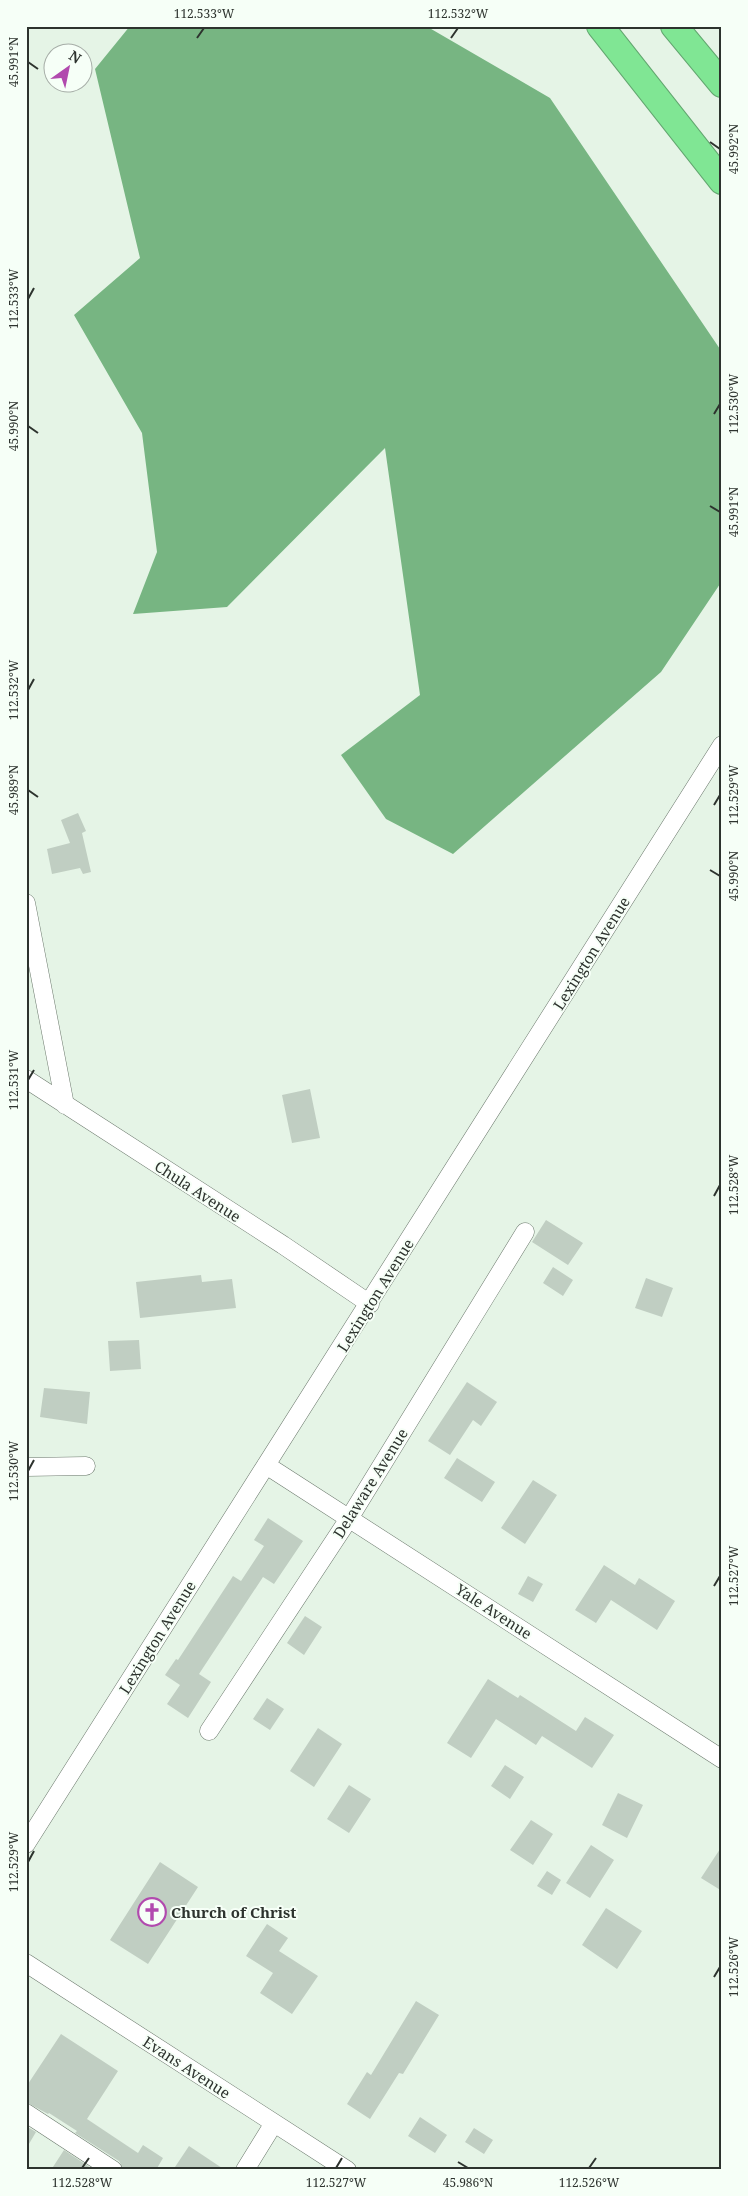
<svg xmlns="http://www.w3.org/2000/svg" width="748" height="2196" viewBox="0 0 748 2196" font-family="'Noto Serif',serif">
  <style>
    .water { fill: #77b582 }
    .building { fill: #c0cec2 }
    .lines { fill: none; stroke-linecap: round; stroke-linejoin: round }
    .minor-casing { stroke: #6b786c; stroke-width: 19 }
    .highway-casing { stroke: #63a770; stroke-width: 28 }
    .minor { stroke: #fff; stroke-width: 18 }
    .highway { stroke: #80e694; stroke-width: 26 }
    .ticks { fill: none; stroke: #2d332e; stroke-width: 2 }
    .labels { text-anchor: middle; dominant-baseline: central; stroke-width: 4; stroke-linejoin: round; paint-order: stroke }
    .street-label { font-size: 15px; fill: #2d332e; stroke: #f6fff7 }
    .poi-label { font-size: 15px; font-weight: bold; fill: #2d332e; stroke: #f6fff7; text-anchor: start }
    .neatline { fill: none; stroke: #2d332e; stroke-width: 2 }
    .ticks-label { font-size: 12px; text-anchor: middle; fill: #2d332e }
  </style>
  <rect width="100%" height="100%" fill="#e5f4e6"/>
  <path class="water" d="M130,26H426L550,98L722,352V581L661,672L453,854L386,819L341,755L420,695L385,448L227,607L133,614L157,552L142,433L74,315L140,258L95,69Z"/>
  <path class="building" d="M78,813L86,831L82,833L91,872L83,874L80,868L52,874L47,849L70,843L61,820Z
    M310,1089L320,1138L292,1143L282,1095Z
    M546,1220L583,1243L568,1265L532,1242Z
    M553,1267L573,1280L563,1296L543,1283Z
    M201,1275L202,1282L232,1279L236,1308L140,1318L136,1282Z
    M646,1278L673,1288L662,1317L635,1308Z
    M139,1340L141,1369L110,1371L108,1341Z
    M467,1382L497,1402L481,1426L473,1420L450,1455L428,1441Z
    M44,1388L90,1392L87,1424L40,1417Z
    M457,1458L495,1482L482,1502L444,1478Z
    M533,1480L557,1495L525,1544L501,1528Z
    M268,1518L303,1541L274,1584L263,1577L199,1674L211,1682L188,1718L167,1704L180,1685L165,1675L176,1659L178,1660L233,1576L241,1581L264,1546L254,1540Z
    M604,1565L635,1585L639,1578L675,1601L657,1630L611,1600L596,1623L575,1610Z
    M528,1576L543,1584L533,1602L518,1594Z
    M305,1616L322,1627L304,1655L287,1643Z
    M488,1679L518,1698L520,1695L576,1731L585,1717L614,1735L592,1768L542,1736L536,1745L496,1719L471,1758L447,1743Z
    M267,1698L284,1709L270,1730L253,1719Z
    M318,1728L342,1744L314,1787L290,1771Z
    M505,1765L524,1777L510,1799L491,1786Z
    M349,1785L371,1799L349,1833L327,1819Z
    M618,1793L643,1805L627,1838L602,1825Z
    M531,1820L553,1834L533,1865L510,1850Z
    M591,1845L614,1860L590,1898L566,1883Z
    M722,1846V1891L701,1878Z
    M160,1862L198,1887L148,1964L110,1940Z
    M547,1871L561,1880L552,1895L537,1886Z
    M606,1908L642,1931L617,1969L582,1945Z
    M267,1924L288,1938L279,1951L318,1976L292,2014L260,1993L273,1973L246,1956Z
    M416,2001L439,2015L403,2074L399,2073L370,2119L347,2104L367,2072L371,2075Z
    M61,2034L118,2071L87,2119L138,2153L143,2145L163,2158L156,2170H124L119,2161L75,2133L77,2131L49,2113L48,2114L26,2102V2087Z
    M420,2117L447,2135L435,2153L408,2136Z
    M26,2126L36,2132L26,2149Z
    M474,2128L493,2140L484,2154L465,2142Z
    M189,2146L225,2170H173Z
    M64,2150L91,2168L89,2170H51Z"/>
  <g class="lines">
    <defs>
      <path id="minor" d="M26,903L65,1105
        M26,1079L283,1245L370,1304
        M266,1465L722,1759
        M26,1467L86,1466
        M209,1731L350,1517L525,1232
        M26,1844L722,745
        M26,1963L347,2170
        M26,2113L113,2170
        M245,2170L274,2123"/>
      <path id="highway" d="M600,26L722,181
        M674,26L722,84"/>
    </defs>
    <use href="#minor" class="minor-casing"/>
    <use href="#highway" class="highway-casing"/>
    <use href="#minor" class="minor"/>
    <use href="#highway" class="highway"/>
  </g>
  <path class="ticks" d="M197,38L204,28M451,38L458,28M28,62L38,69M710,142L720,149M28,299L34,288M714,414L720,404M28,426L38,433M710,506L720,512M28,690L34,679M28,790L38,797M714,805L720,795M710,870L720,876M28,1080L34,1070M714,1196L720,1185M28,1471L34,1460M714,1586L720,1576M28,1862L34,1851M714,1977L720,1967M458,2162L468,2168M82,2168L89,2158M336,2168L342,2158M589,2168L596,2158"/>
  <defs>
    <symbol id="church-ring" viewBox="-11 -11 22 22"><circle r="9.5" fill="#f6fff7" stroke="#b14aae" stroke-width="1.5"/><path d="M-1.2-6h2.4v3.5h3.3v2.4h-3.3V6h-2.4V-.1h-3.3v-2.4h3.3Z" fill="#b14aae"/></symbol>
  </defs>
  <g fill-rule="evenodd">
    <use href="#church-ring" x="136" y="1896" width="32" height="32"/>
  </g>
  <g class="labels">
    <g class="street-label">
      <text transform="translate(591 953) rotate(-58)">Lexington Avenue</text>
      <text transform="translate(198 1191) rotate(33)">Chula Avenue</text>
      <text transform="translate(375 1295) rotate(-58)">Lexington Avenue</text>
      <text transform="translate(370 1483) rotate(-58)">Delaware Avenue</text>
      <text transform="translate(494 1611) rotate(33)">Yale Avenue</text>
      <text transform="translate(157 1637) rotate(-58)">Lexington Avenue</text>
      <text transform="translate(187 2067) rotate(33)">Evans Avenue</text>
    </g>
    <g class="poi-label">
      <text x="171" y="1912">Church of Christ</text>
    </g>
  </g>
  <rect width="748" height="2196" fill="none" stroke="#f6fff7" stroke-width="55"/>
  <g transform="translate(68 68) rotate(33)"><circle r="24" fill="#f6fff7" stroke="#a6ada7"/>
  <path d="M0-4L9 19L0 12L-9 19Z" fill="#b14aae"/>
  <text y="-8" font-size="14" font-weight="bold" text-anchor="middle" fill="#2d332e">N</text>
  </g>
  <rect x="28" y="28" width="692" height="2140" class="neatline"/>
  <g class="ticks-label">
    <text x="204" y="18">112.533°W</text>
    <text x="458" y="18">112.532°W</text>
    <text transform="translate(14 62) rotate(-90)" y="4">45.991°N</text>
    <text transform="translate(734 149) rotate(-90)" y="4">45.992°N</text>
    <text transform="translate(14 299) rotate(-90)" y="4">112.533°W</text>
    <text transform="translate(734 404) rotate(-90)" y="4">112.530°W</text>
    <text transform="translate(14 426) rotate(-90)" y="4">45.990°N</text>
    <text transform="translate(734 512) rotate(-90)" y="4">45.991°N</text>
    <text transform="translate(14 690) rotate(-90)" y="4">112.532°W</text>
    <text transform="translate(14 790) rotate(-90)" y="4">45.989°N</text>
    <text transform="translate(734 795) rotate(-90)" y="4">112.529°W</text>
    <text transform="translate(734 876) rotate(-90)" y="4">45.990°N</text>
    <text transform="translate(14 1080) rotate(-90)" y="4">112.531°W</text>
    <text transform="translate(734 1185) rotate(-90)" y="4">112.528°W</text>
    <text transform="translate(14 1471) rotate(-90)" y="4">112.530°W</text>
    <text transform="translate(734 1576) rotate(-90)" y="4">112.527°W</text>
    <text transform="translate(14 1862) rotate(-90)" y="4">112.529°W</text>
    <text transform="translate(734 1967) rotate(-90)" y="4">112.526°W</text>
    <text x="82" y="2187">112.528°W</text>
    <text x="336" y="2187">112.527°W</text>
    <text x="468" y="2187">45.986°N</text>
    <text x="589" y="2187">112.526°W</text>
  </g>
</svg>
